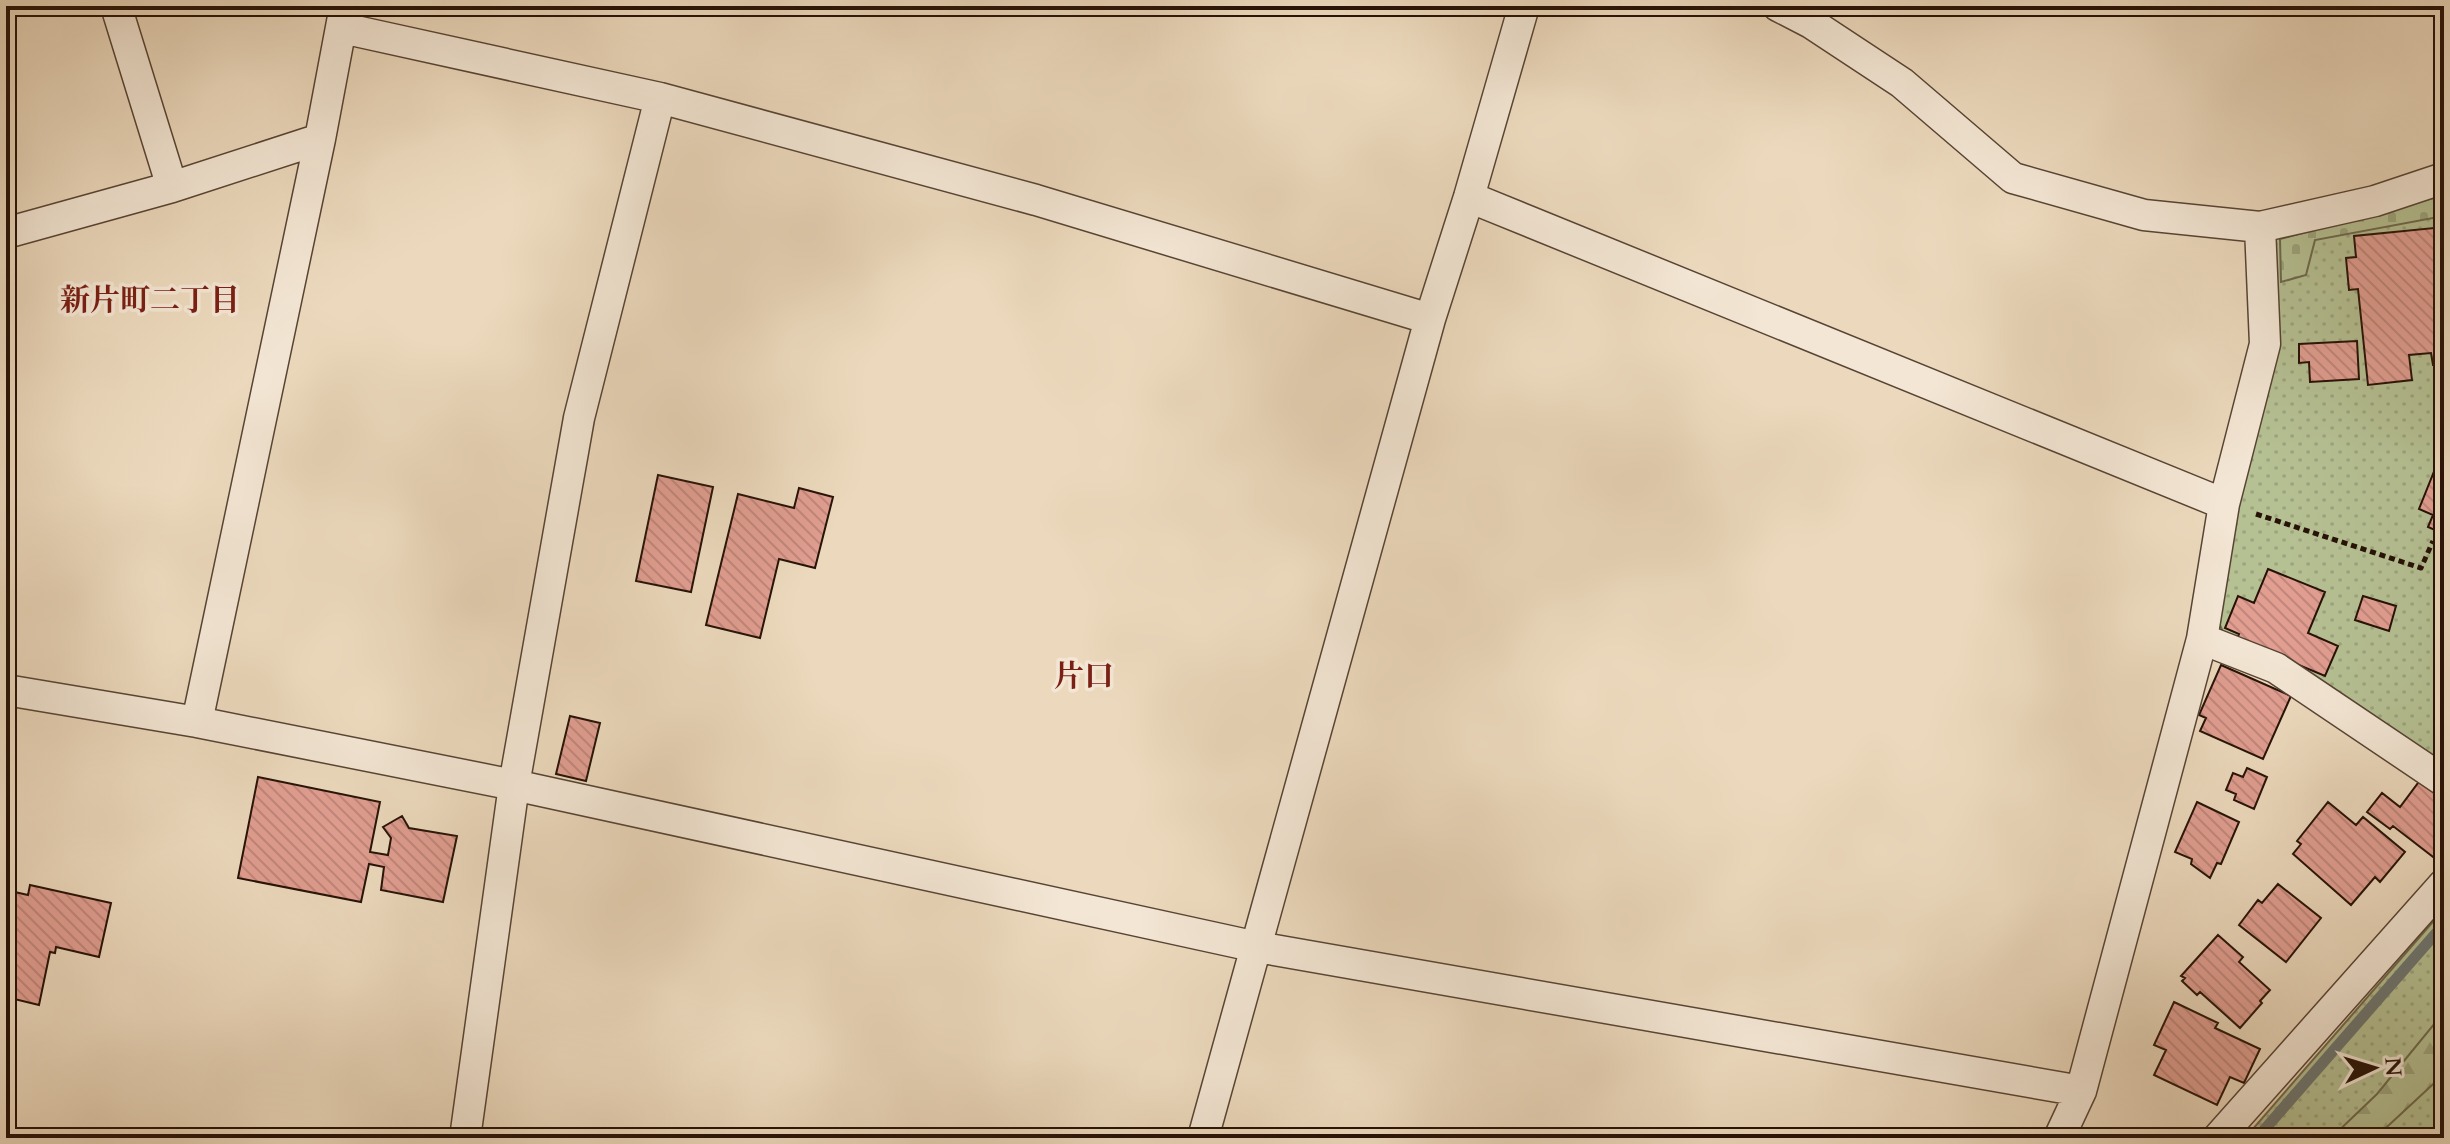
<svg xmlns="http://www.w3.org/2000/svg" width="2450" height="1144" viewBox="0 0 2450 1144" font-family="Cardo,'Noto Serif JP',serif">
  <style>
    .green { fill: url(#green-dots); stroke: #6e694d; stroke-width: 2 }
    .forest { fill: url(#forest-firs); stroke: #6e694d; stroke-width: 2 }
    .cemetery { fill: url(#cemetery-stones); stroke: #6e694d; stroke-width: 2 }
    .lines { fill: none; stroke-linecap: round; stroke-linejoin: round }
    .stream { stroke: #6d7672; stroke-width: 11 }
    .building { fill: url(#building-back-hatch); stroke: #261207; stroke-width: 2 }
    .street-casing { stroke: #584434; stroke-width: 33 }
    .path { stroke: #261207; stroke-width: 5; stroke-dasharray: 6 4; stroke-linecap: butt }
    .street { stroke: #f3e6d4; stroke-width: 30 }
    .labels { text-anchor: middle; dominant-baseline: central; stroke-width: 7; stroke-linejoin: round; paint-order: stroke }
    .neighbourhood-label { font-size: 30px; font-weight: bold; fill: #7a1f14; stroke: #f3e6d4 }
  </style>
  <defs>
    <pattern id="green-dots" width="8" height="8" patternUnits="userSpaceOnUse" patternTransform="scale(2)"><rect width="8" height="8" fill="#b5c093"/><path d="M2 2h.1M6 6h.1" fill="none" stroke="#9ca47d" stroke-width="1.8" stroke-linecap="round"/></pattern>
    <pattern id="forest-firs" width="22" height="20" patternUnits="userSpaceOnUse" patternTransform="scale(2)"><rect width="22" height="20" fill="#b5c093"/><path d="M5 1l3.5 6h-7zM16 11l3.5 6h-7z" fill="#9ca47d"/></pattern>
    <pattern id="cemetery-stones" width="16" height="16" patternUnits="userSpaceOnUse" patternTransform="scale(2)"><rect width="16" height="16" fill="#b5c093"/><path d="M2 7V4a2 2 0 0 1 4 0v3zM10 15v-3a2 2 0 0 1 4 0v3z" fill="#9ca47d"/></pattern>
    <pattern id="building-back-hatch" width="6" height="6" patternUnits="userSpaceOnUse" patternTransform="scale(2)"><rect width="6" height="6" fill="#e19e91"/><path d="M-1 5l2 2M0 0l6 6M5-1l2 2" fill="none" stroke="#c1877c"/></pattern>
  </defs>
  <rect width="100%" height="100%" fill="#ecd9bd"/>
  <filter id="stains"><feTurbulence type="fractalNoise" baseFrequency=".0025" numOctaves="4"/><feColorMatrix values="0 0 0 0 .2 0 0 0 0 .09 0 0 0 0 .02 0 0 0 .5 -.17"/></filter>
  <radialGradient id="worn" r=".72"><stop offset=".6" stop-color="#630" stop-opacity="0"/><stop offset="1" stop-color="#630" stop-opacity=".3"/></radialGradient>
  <path class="green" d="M2444,189V767L2225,637L2217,618L2269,235Z
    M2444,909V1138H2245Z"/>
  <path class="forest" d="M2444,1012V1074L2375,1138H2331L2377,1094Z"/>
  <path class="cemetery" d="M2444,195V216L2315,240L2306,275L2281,282L2280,239Z"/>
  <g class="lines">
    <path class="stream" d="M2257,1138L2444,924"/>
  </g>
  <path class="building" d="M2444,227V364L2433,365L2431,353L2409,355L2412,380L2368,385L2358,289L2349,290L2346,258L2356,257L2354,236Z
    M2357,341L2359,379L2310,382L2309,362L2299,363V344Z
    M2439,459L2444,461V534L2428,527L2433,515L2419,509Z
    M658,475L713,487L691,592L636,581Z
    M799,488L833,497L815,568L779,559L760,638L706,625L738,494L794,508Z
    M2268,569L2325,592L2308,633L2338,646L2325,676L2237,639L2239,634L2225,628L2238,596L2254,603Z
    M2363,596L2396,606L2389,631L2355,620Z
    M2221,665L2291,696L2263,759L2200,731L2206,718L2199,715Z
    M570,716L600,723L586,781L556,774Z
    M2247,768L2267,777L2254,809L2234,800L2236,794L2226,790L2233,773L2243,777Z
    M258,777L380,802L370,852L388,855L391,838L383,827L402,816L409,828L457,836L443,902L381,890L384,867L369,864L361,902L238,878Z
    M2421,779L2444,797V859L2441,863L2393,826L2390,829L2367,812L2382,793L2400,807Z
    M2197,802L2239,822L2221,864L2217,863L2210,878L2191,864L2192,859L2175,852Z
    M2328,802L2356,825L2363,817L2405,852L2380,882L2375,877L2351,905L2293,854L2301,844L2297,841Z
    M2278,884L2321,918L2286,962L2239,925L2258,900L2262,903Z
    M30,885L111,903L99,957L56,947L55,953L50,952L39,1005L6,997V890L28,895Z
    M2218,935L2243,957L2239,962L2270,990L2260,1001L2262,1003L2240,1028L2200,992L2197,995L2182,981L2185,978L2181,976Z
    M2174,1002L2218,1023L2215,1028L2260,1049L2244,1083L2230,1077L2217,1105L2154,1075L2166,1050L2154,1045Z"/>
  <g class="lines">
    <defs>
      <path id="street" d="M116,6L172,187
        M1778,6L1811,23L1902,83L2013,178L2144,215L2260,227L2375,201L2444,178
        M342,28L660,98L1036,200L1430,319
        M1469,197L2224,504
        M6,233L172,187L320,139
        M2202,639L2276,668L2444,781
        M6,690L197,722L514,785L1257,947L2081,1091
        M197,722L320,139L345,6
        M465,1138L514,785L579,418L660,98
        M1203,1138L1430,319L1469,197L1524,6
        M2059,1138L2081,1091L2202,639L2224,504L2265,344L2260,227
        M2218,1138L2444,884"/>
    </defs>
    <use href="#street" class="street-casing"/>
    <path class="path" d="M2256,514L2421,568L2433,541"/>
    <use href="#street" class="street"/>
  </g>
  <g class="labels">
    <g class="neighbourhood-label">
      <text x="150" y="300">新片町二丁目</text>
      <text x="1084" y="676">片口</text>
    </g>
  </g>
  <rect width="2450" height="1144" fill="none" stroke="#ecd9bd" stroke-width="32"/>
  <rect x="8" y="8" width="2434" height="1128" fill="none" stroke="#261207" stroke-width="4"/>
  <rect x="16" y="16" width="2418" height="1112" fill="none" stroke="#261207" stroke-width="2"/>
  <g transform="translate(2374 1068) rotate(86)" stroke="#f3e6d4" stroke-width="6" paint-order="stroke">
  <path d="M0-6L14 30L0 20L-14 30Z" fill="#261207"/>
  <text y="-12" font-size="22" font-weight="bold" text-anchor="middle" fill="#261207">N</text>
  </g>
  <rect width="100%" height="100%" filter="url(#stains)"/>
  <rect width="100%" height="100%" fill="url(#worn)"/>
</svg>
